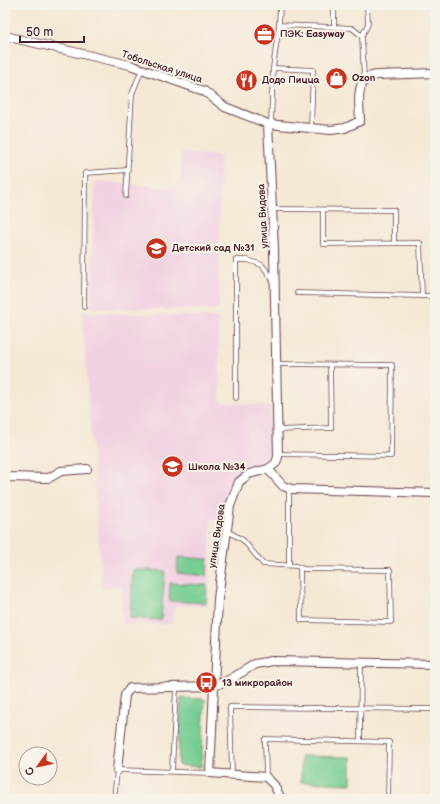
<svg xmlns="http://www.w3.org/2000/svg" width="440" height="804" viewBox="0 0 440 804" font-family="'Balsamiq Sans',sans-serif">
  <style>
    .built { fill: #f1d0e2 }
    .green { fill: #76cd92; stroke: #60765e }
    .lines { fill: none; stroke-linecap: round; stroke-linejoin: round }
    .lane-casing { stroke: #643d44; stroke-width: 5.5 }
    .street-casing { stroke: #643d44; stroke-width: 10 }
    .lane { stroke: #fff; stroke-width: 4 }
    .street { stroke: #fff; stroke-width: 8 }
    .labels { text-anchor: middle; dominant-baseline: central; stroke-width: 4; stroke-linejoin: round; paint-order: stroke }
    .poi-label { font-size: 10px; font-weight: bold; fill: #4a1f2b; stroke: #f7f3e8; text-anchor: start }
    .street-label { font-size: 10px; fill: #4a1f2b; stroke: #f7f3e8 }
  </style>
  <rect width="100%" height="100%" fill="#f7f3e8"/>
  <filter id="ink" filterUnits="userSpaceOnUse"><feTurbulence type="fractalNoise" baseFrequency=".025" numOctaves="2"/><feDisplacementMap in="SourceGraphic" scale="8" xChannelSelector="R" yChannelSelector="G"/><feConvolveMatrix kernelMatrix="1 2 1 2 8 2 1 2 1" color-interpolation-filters="sRGB"/></filter>
  <filter id="wash" filterUnits="userSpaceOnUse"><feTurbulence type="fractalNoise" baseFrequency=".012" numOctaves="4" result="noise"/><feDisplacementMap in="SourceGraphic" scale="16" xChannelSelector="R" yChannelSelector="G"/><feGaussianBlur stdDeviation="0.9" result="paint"/><feColorMatrix in="noise" values="0 0 0 0 0 0 0 0 0 0 0 0 0 0 0 0 0 1.4 0 .05"/><feComposite in="paint" operator="in"/></filter>
  <g filter="url(#wash)">
    <rect width="100%" height="100%" fill="#f5e8d5"/>
    <path class="built" d="M181,153L220,156L219,310L91,308L95,181L173,188L181,180Z
      M82,312L218,317L220,402L271,406L269,456L238,479L222,521L211,520L208,606H175L172,624H123L121,586L102,588Z"/>
    <path class="green" d="M178,557L208,559L206,576L177,573Z
      M133,569L165,571L161,620L130,618Z
      M170,583L207,585L206,603L169,601Z
      M181,698L205,699L201,767L178,765Z
      M301,756L351,757V784L301,782Z"/>
  </g>
  <g filter="url(#ink)">
    <g class="lines">
      <defs>
        <path id="lane" d="M280,5L279,25L334,27
          M334,5V27L352,28L362,36
          M273,68L279,25
          M364,79L362,36L368,24L367,5
          M271,124L273,68L313,70L311,128
          M126,196L132,94L142,69
          M273,209L394,210V243
          M297,293L422,296L420,243L323,244V210
          M422,296H435
          M84,307L85,173L128,170
          M276,364L392,365L391,456L278,454
          M236,398V260H248L262,265L274,281
          M278,430L331,428L330,365
          M289,489V565
          M227,531L243,540L263,564L296,566L304,569L390,570L391,622L301,620L300,568
          M360,741L361,663
          M172,771L176,688
          M232,773L230,707L435,709
          M266,777L265,739L389,742L388,799
          M114,799L117,770L210,773"/>
        <path id="street" d="M5,36L130,65L204,91L225,107L268,124L331,130L345,128L360,121C360,109 355,85 368,77C371,76 375,75 378,75L435,73
          M268,124L274,250L278,457L276,463L268,469L249,474L239,482L230,506L218,599L210,773L266,777L274,785L281,799
          M268,469L283,486L291,489L435,493
          M5,477L49,478L61,471L87,469
          M117,770L125,695L130,688L214,686L231,679L255,664L272,661L435,664"/>
      </defs>
      <use href="#lane" class="lane-casing"/>
      <use href="#street" class="street-casing"/>
      <use href="#lane" class="lane"/>
      <use href="#street" class="street"/>
    </g>
  </g>
  <defs>
    <symbol id="office-disc" viewBox="-11 -11 22 22"><circle r="9.5" fill="#c8321e" stroke="#f7f3e8"/><path d="M-6-3h4V-5.5h4V-3h4V5H-6ZM-1-4.5V-3h2v-1.5ZM-6 0V1H6V0Z" fill="#fff"/></symbol>
    <symbol id="shop-disc" viewBox="-11 -11 22 22"><circle r="9.5" fill="#c8321e" stroke="#f7f3e8"/><path d="M-5-2.5h2.3a2.7 3.5 0 0 1 5.4 0H5L5.5 6h-11ZM-1.5-2.5h3a1.5 2.3 0 0 0-3 0Z" fill="#fff"/></symbol>
    <symbol id="restaurant-disc" viewBox="-11 -11 22 22"><circle r="9.5" fill="#c8321e" stroke="#f7f3e8"/><path d="M-5-6h1v4h1v-4h1v4h1v-4h1v5L-1.5 .5V6h-2V.5L-5-1ZM5-6V6H3V1.5H1.5Q1.5-4 5-6Z" fill="#fff"/></symbol>
    <symbol id="school-disc" viewBox="-11 -11 22 22"><circle r="9.5" fill="#c8321e" stroke="#f7f3e8"/><path d="M0-5L7-2L0 1L-7-2ZM-4 1L0 2.5L4 1V4Q0 6-4 4Z" fill="#fff"/></symbol>
    <symbol id="bus-disc" viewBox="-11 -11 22 22"><circle r="9.5" fill="#c8321e" stroke="#f7f3e8"/><path d="M-5-6H5V4H4V6H2V4H-2V6H-4V4H-5ZM-3.5-4V0h7V-4ZM-3.5 1.2v1.5H-2V1.2ZM2 1.2v1.5H3.5V1.2Z" fill="#fff"/></symbol>
  </defs>
  <g fill-rule="evenodd">
    <use href="#office-disc" x="252" y="22" width="25" height="25"/>
    <use href="#shop-disc" x="324" y="66" width="25" height="25"/>
    <use href="#restaurant-disc" x="234" y="68" width="25" height="25"/>
    <use href="#school-disc" x="144" y="236" width="25" height="25"/>
    <use href="#school-disc" x="160" y="454" width="25" height="25"/>
    <use href="#bus-disc" x="194" y="670" width="25" height="25"/>
  </g>
  <g class="labels">
    <g class="poi-label">
      <text x="280" y="34">ПЭК: Easyway</text>
      <text x="352" y="78">Ozon</text>
      <text x="262" y="80">Додо Пицца</text>
      <text x="172" y="248">Детский сад №31</text>
      <text x="188" y="467">Школа №34</text>
      <text x="222" y="683">13 микрорайон</text>
    </g>
    <g class="street-label">
      <text transform="translate(162 67) rotate(18)">Тобольская улица</text>
      <text transform="translate(263 216) rotate(-93)">улица Видова</text>
      <text transform="translate(217 536) rotate(-81)">улица Видова</text>
    </g>
  </g>
  <rect width="440" height="804" fill="none" stroke="#f7f3e8" stroke-width="20"/>
  <g transform="translate(38 766) rotate(237)"><circle r="19" fill="#f7f3e8" stroke="#b29e9c"/>
  <path d="M0-3L7 15L0 10L-7 15Z" fill="#c8321e"/>
  <text y="-6" font-size="11" font-weight="bold" text-anchor="middle" fill="#4a1f2b">С</text>
  </g>
  <path d="M20 36v6h64v-6" fill="none" stroke="#4a1f2b" stroke-width="2"/>
  <text x="26" y="36" font-size="12" fill="#4a1f2b" stroke="#f7f3e8" stroke-width="3" paint-order="stroke">50 m</text>
</svg>
